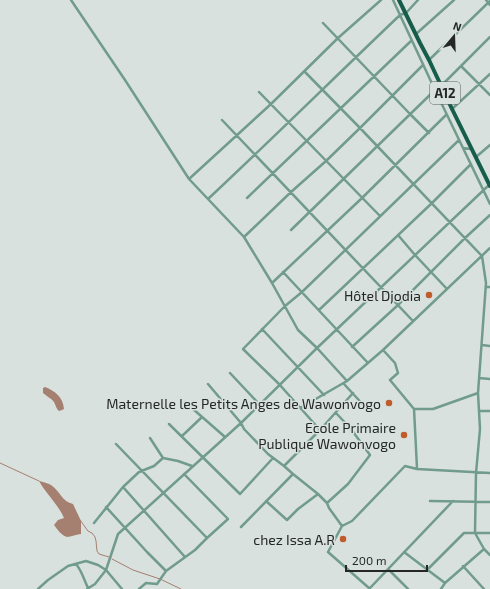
<svg xmlns="http://www.w3.org/2000/svg" width="490" height="589" viewBox="0 0 490 589" font-family="'Exo 2',sans-serif">
  <style>
    .water { fill: #a58070 }
    .lines { fill: none; stroke-linecap: round; stroke-linejoin: round }
    .stream { stroke: #a58070; stroke-width: 1 }
    .minor { stroke: #719b8c; stroke-width: 2.5 }
    .primary { stroke: #165e4b; stroke-width: 4 }
    .poi-dot { fill: #c05b2b; stroke: #d8e1dd; stroke-width: 1.5 }
    .labels { text-anchor: middle; dominant-baseline: central; stroke-width: 3; stroke-linejoin: round; paint-order: stroke }
    .shield { fill: #d8e1dd; stroke: #5a5f5d; stroke-width: 1 }
    .shield-label { font-size: 13px; font-weight: bold; fill: #242726 }
    .poi-label { font-size: 14px; fill: #242726; stroke: #d8e1dd; text-anchor: end }
  </style>
  <rect width="100%" height="100%" fill="#d8e1dd"/>
  <path class="water" d="M45,387C55,391 63,397 64,409L62,410L59,411C56,408 56,406 54,402C51,398 46,396 43,393V388Z
    M39,481C43,482 48,483 51,485C60,491 62,502 73,504L81,521V534C77,534 71,537 67,537C62,536 57,529 54,525L58,520L64,518C58,504 46,494 39,481Z"/>
  <g class="lines">
    <path class="stream" d="M0,463L39,481
      M80,520L88,531L92,533L95,537L96,541L97,551L99,554L109,557
      M112,559L133,570L160,579L181,589"/>
    <path class="minor" d="M71,0L125,80L189,179L244,237L272,283L298,330L317,348L347,381
      M393,0L435,90L490,204
      M486,0L490,5
      M323,23L410,114L429,133
      M416,34L454,0
      M429,60L490,1
      M461,66L490,95
      M305,72L360,128L482,256L486,283L478,393L480,429L476,473L475,533L484,549L490,555
      M441,86L490,37
      M259,92L380,216
      M452,109L490,74
      M222,120L413,321
      M463,148L471,149
      M476,157L490,145
      M189,179L271,104L338,38L381,0
      M247,198C302,146 356,93 411,41
      M208,199C273,138 336,76 400,15L406,13L418,0
      M291,230L435,90
      M398,235L415,255L447,289
      M244,237L291,192L326,161L360,128L423,65
      M283,272L368,363
      M272,283L362,198L446,115
      M486,287H490
      M319,310L432,203L471,164
      M262,329L324,395
      M482,345L490,346
      M352,347L398,305L465,238L490,215
      M383,350L395,363L398,373L390,380L414,409H433L478,393
      M230,373L259,404
      M479,378L490,379
      M208,384L241,423L244,429L268,454L284,466L293,474L318,494L327,503L329,508L342,526
      M344,384L368,410
      M185,402L225,437
      M300,408L347,381L383,350L490,248
      M414,409L417,468
      M479,411H490
      M169,424L240,494L273,458
      M320,430L279,384L243,349L285,306L302,292L459,140
      M182,436L202,417
      M150,438L163,458L178,461L192,466
      M116,444L207,538
      M284,466L320,430L353,393
      M123,487L185,557
      M266,501L287,520L298,509L318,494
      M430,501L490,502
      M327,503L348,484L370,455L351,429L336,413
      M106,507L147,552L166,571
      M94,523L123,487L139,472L154,466L163,458
      M241,527L293,474
      M404,552L445,583
      M76,564C82,571 84,580 88,588
      M463,566L484,589
      M389,570L408,589
      M427,570L464,533H490
      M38,589L48,580L68,566L86,561L98,565L106,570L122,589
      M87,589L95,584L106,570L118,534L241,423L317,348L489,185
      M139,589L146,583L157,584L166,571L195,550L207,538L228,519L184,474
      M369,589V588L328,552L342,526L352,521L405,466L417,469L490,473
      M369,589L453,501
      M441,589L445,583L484,549"/>
    <path class="primary" d="M399,0L420,43L429,60L452,109L490,186"/>
  </g>
  <g class="poi-dot">
    <circle cx="429" cy="295" r="4"/>
    <circle cx="389" cy="403" r="4"/>
    <circle cx="404" cy="435" r="4"/>
    <circle cx="343" cy="539" r="4"/>
  </g>
  <g class="labels">
    <rect class="shield" x="430" y="82" width="30" height="22" rx="3"/>
    <g class="shield-label">
      <text x="445" y="93">A12</text>
    </g>
    <g class="poi-label">
      <text x="421" y="295">Hôtel Djodia</text>
      <text x="381" y="403">Maternelle les Petits Anges de Wawonvogo</text>
      <text x="396" y="427">Ecole Primaire<tspan x="396" dy="16">Publique Wawonvogo</tspan></text>
      <text x="335" y="539">chez Issa A.R</text>
    </g>
  </g>
  <g transform="translate(454 36) rotate(19)" stroke="#d8e1dd" stroke-width="3" paint-order="stroke">
  <path d="M0-3L7 15L0 10L-7 15Z" fill="#242726"/>
  <text y="-6" font-size="11" font-weight="bold" text-anchor="middle" fill="#242726">N</text>
  </g>
  <path d="M346 565v6h81v-6" fill="none" stroke="#242726" stroke-width="2"/>
  <text x="352" y="565" font-size="12" fill="#242726" stroke="#d8e1dd" stroke-width="3" paint-order="stroke">200 m</text>
</svg>
